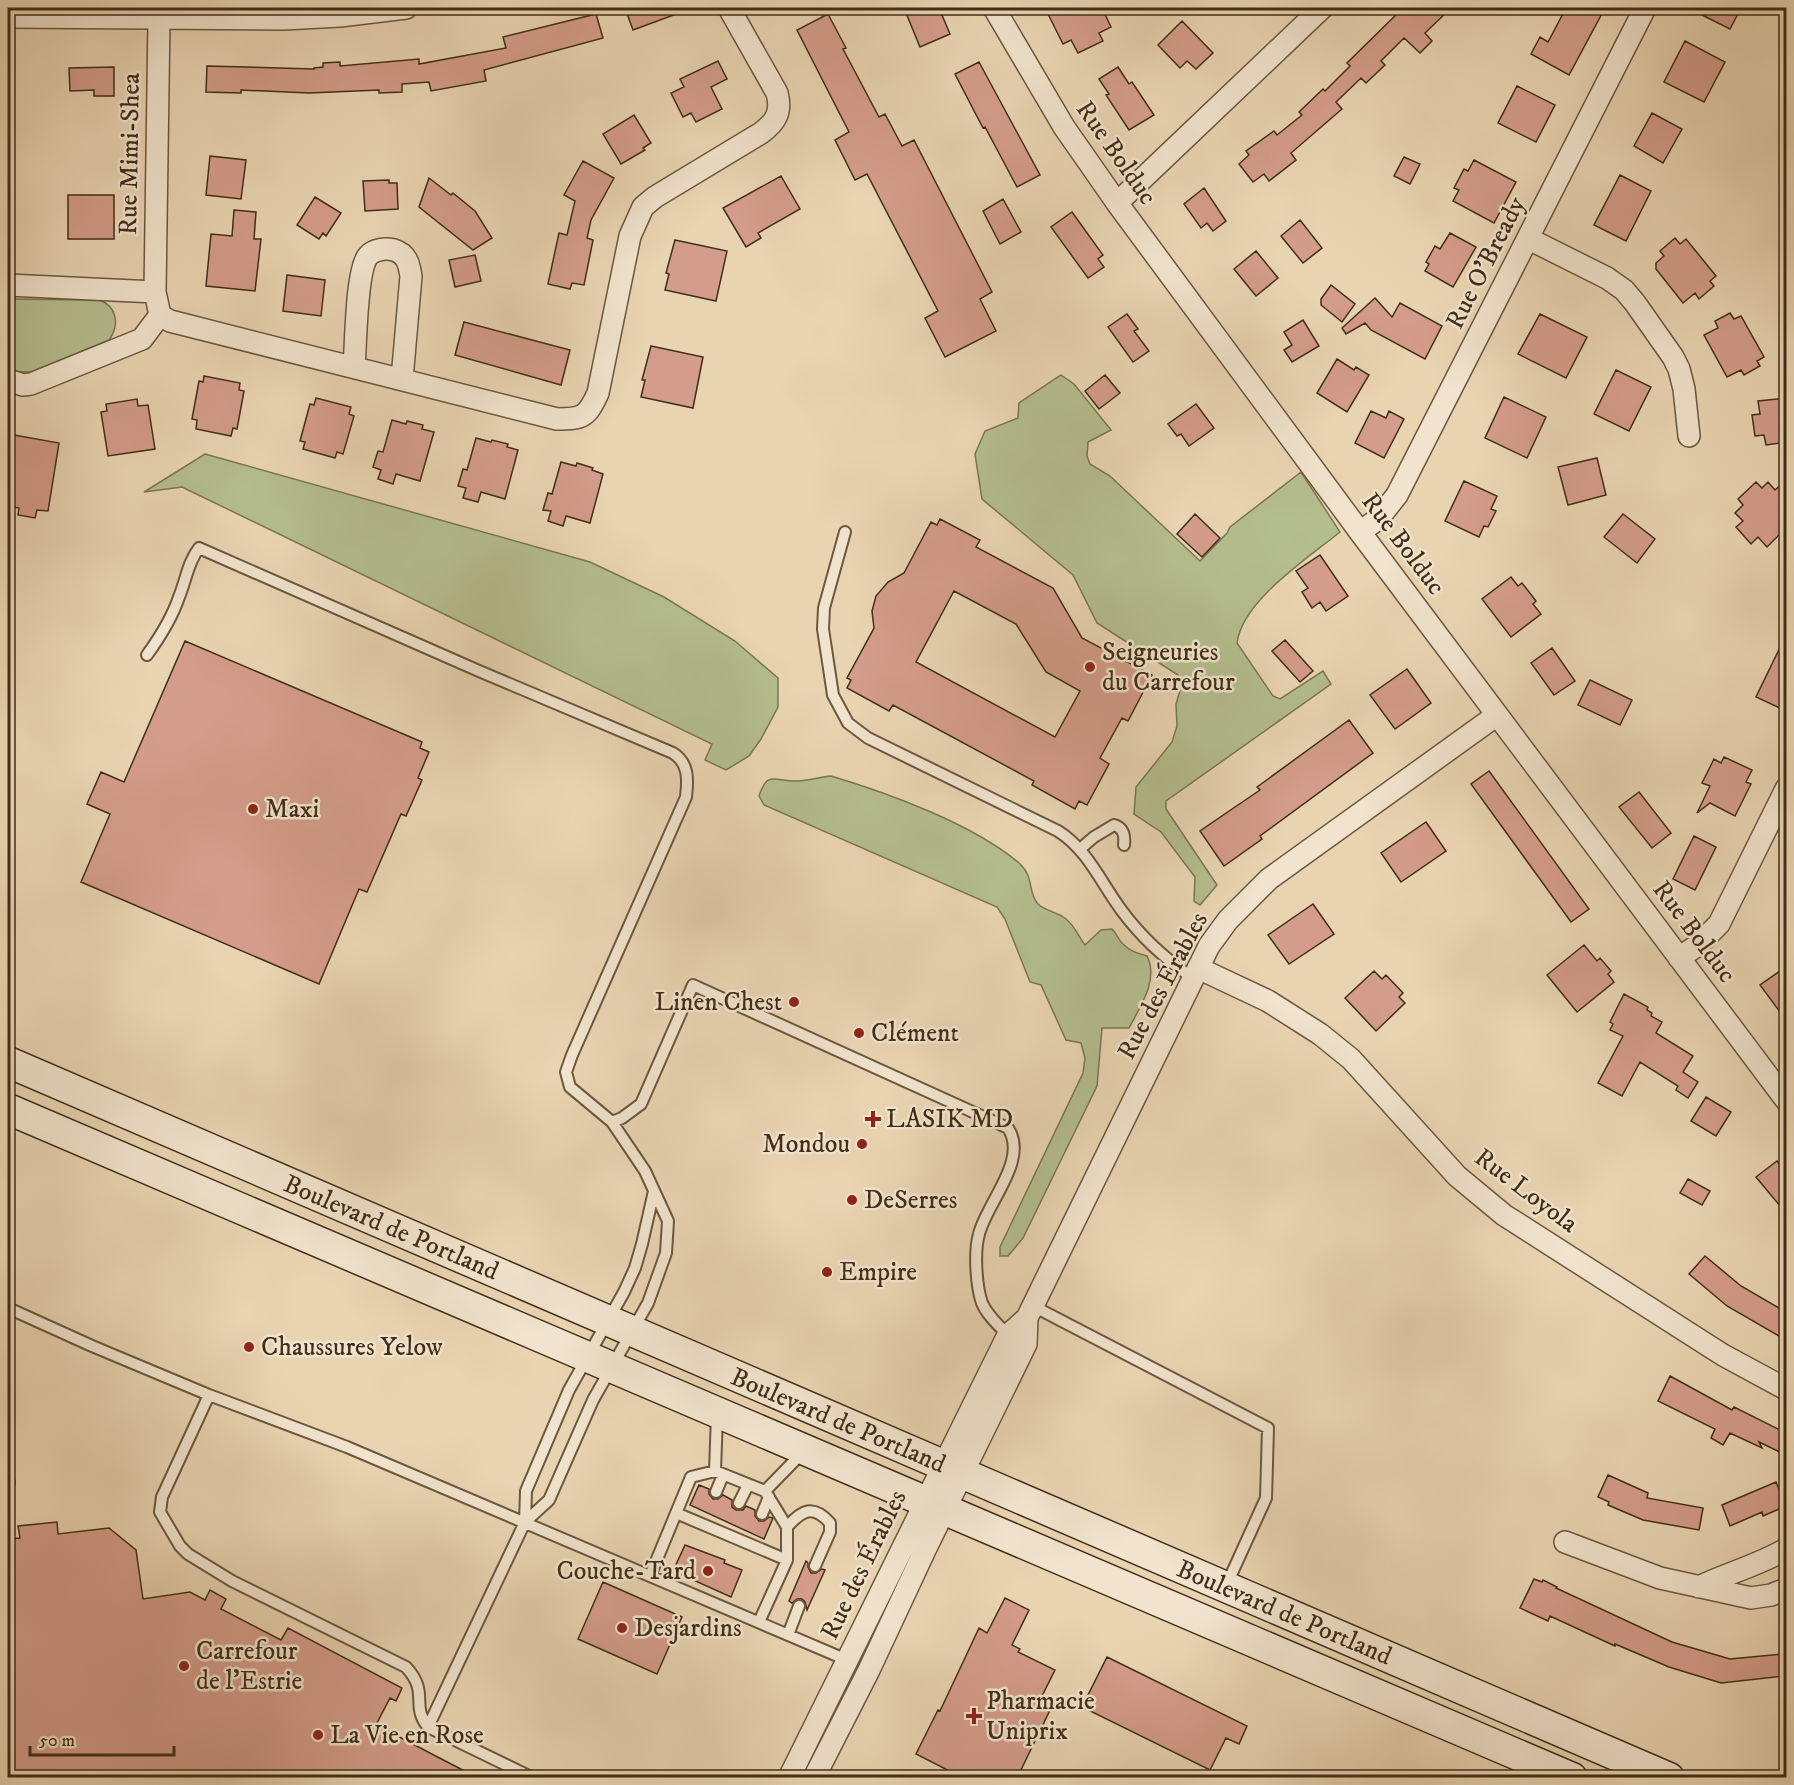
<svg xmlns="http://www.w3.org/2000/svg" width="1794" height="1785" viewBox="0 0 1794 1785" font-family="'IM FELL DW Pica',serif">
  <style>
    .green { fill: #b4bd8e; stroke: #7a7652; stroke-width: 1.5 }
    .building { fill: #d49c8a; stroke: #412e17; stroke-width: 1.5; fill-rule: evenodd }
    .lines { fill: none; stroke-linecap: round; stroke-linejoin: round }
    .service-casing { stroke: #6b583e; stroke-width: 14 }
    .minor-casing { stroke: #6b583e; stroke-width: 24 }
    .secondary-casing { stroke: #412e17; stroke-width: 33 }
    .service { stroke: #f1e3cd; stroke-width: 10 }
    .minor { stroke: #f1e3cd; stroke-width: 21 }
    .secondary { stroke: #f1e3cd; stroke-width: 30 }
    .poi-dot { fill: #8f2418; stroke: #f1e3cd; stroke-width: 2 }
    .labels { text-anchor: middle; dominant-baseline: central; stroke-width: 5; stroke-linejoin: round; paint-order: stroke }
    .street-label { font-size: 26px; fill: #412e17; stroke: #f1e3cd }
    .poi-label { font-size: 26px; fill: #412e17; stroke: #f1e3cd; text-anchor: start }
  </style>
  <rect width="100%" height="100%" fill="#e9d4b2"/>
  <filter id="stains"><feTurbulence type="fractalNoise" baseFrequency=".00333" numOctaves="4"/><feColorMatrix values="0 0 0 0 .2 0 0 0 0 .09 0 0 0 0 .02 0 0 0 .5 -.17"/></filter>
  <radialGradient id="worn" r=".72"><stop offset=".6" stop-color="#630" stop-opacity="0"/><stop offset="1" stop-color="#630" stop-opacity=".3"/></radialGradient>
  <path class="green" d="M8,299L99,300C117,306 120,325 109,340L31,372H16L8,365Z
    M1061,375L1074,384L1111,430L1088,442L1087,456L1090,464L1110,476L1200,561L1227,533L1230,527L1301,472L1340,532C1308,558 1242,601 1237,643L1273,696L1280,699L1323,671L1331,684L1166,801V809L1217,885L1200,905L1194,901L1195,877L1161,832L1134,814L1136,787L1172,742L1177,726L1176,704L1181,687L1178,675L1097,623L1073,575L982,499L975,454L985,431L1018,418L1019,403Z
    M205,454L590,562L664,597L735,641L778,678V707L761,739L749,756L726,770L705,760L712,744L182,487L144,492Z
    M831,776C888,793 973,824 1019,863C1035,877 1027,892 1038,904C1045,911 1058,912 1066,919C1074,925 1079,937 1085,945L1101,930L1112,929C1117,934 1119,941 1124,945C1130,951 1139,954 1147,956C1159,980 1140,1007 1129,1028H1102L1097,1086L1023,1238L1008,1256H1000V1247L1083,1073L1085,1058L1081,1043L1066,1040L1041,985L1030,982L1005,919L997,907L764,805L759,796C767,772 773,780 792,781C803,782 819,777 831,776Z"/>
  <path class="building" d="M625,8H690V9L633,30Z
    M920,8H939L950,34L920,47L906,13Z
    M1057,8H1102L1111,27L1099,33L1103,41L1078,53L1071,40L1063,44L1047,12Z
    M1403,8H1451L1425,33L1432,41L1420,53L1404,38L1381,61L1385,65L1366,83L1361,78L1336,102L1342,109L1291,153L1296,160L1269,181L1264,174L1253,182L1239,164L1249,155L1246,151L1274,131L1277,135L1302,115L1299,112L1323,89L1325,91L1350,66L1347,63Z
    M1566,8H1605L1569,75L1531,54L1540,37L1548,42Z
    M1688,8H1741L1730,29Z
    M596,14L603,38L484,70L486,81L431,91L429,82L402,84V92L379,93V90L309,93L241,90V93L206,92L207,66L314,69V68L323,67V63L340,62V66L419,59V64L506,48L503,37Z
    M828,14L846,48L843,49L879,117L885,114L902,146L914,140L992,292L980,299L996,331L945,357L925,318L938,311L867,174L855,180L835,140L849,132L797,30Z
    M1182,21L1213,53L1196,69L1187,61L1180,68L1158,45Z
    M1685,41L1725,62L1704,102L1664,82Z
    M718,61L727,79L711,87L722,109L696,122L691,113L683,117L671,93L684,87L680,79Z
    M979,62L1040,175L1017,187L985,127L983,128L955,74Z
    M114,67V96H94V90L70,91L69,68Z
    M1118,67L1129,84L1132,82L1154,115L1129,130L1106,95L1109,94L1099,79Z
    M1517,86L1555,105L1536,142L1498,123Z
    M1652,113L1682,129L1663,163L1634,146Z
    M634,115L651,143L643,148L645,150L621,164L603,134Z
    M210,156L246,160L241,199L206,195Z
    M1404,157L1420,164L1410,184L1394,176Z
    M1474,160L1516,182L1494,223L1453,201L1459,190L1454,188L1464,169L1468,171Z
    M583,161L614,178L591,220L587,238L593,240L584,285L572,283L570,289L548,284L559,233L567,235L575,201L564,195Z
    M1620,175L1651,191L1626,241L1594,225Z
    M781,176L800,209L758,233L761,238L746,247L723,208Z
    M429,178L451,195L453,193L475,211L492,238L473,250L419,207Z
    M389,180V183H397L398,209L365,211L363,181Z
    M1204,188L1226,221L1213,231L1207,223L1201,228L1184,204Z
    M68,195H114V239H68Z
    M315,197L341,213L326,236L323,233L319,239L297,225Z
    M1003,199L1021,232L1000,244L983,211Z
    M234,210L256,212L254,239H261L255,291L206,286L211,234L232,236Z
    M1072,212L1103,255L1098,259L1104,267L1088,278L1051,227Z
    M1300,220L1322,248L1303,263L1281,236Z
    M1450,233L1476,247L1453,287L1425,271L1429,264L1426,262L1435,246L1440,249Z
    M1675,238L1680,244L1686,239L1716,276L1710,281L1714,286L1699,299L1695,293L1683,303L1656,269V263L1664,256L1660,251Z
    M675,240L727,251L716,301L665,290L669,274L666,273Z
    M1256,251L1278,278L1256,296L1234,269Z
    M475,255L481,281L455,287L449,260Z
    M287,275L325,280L321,316L283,311Z
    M1331,285L1355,304L1342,322L1321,305V299Z
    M1375,298L1392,317L1400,303L1442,326L1425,359L1371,330L1365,323L1346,334L1342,328Z
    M1730,313L1734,319L1741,316L1764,357L1757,361L1760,366L1744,375L1741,370L1727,377L1704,335L1718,328L1715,321Z
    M1127,314L1138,329L1134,331L1149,351L1133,362L1108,327Z
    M1540,314L1587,337L1566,378L1518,354Z
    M1303,320L1319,346L1292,362L1284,350L1292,345L1284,332Z
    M464,322L570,350L561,385L455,355Z
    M651,346L703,357L693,408L641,397L645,380H642Z
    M1337,359L1354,370L1356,367L1369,375L1347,412L1317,393Z
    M1616,370L1651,387L1629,431L1594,414Z
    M1105,375L1120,393L1099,409L1085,391Z
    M204,376L240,383L239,390L244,391L237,429L233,428L231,436L196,429L197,420L192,419L199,381L203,382Z
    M1504,397L1546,417L1527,458L1485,438Z
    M316,398L351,407L349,414L354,416L343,454L337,452L335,458L303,449L305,442L300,441L310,404L314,405Z
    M1786,398V442L1766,445L1764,435L1755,436L1752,415L1760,414L1758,401Z
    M137,399L138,406L148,405L155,449L108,456L101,412L107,411L106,404Z
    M1196,404L1214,428L1189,446L1181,434L1177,436L1168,424Z
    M1371,411L1386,418L1389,411L1404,419L1384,458L1355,443Z
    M392,420L406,424L407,421L423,425L422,429L434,432L420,481L396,474L393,484L378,479L381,470L373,467L378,451L383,452Z
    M14,435L59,443L48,511L37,510L35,518L18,515L19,508L8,506V474Z
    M476,438L491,442L492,440L508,444L507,447L518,450L505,499L481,492L478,502L463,498L466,488L458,486L463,469L467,470Z
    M1597,458L1606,495L1568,505L1558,467Z
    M561,462L576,466L577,463L593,468L592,470L603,474L590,523L566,516L563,526L548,521L551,511L543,510L548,493L552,494Z
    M1786,480V528L1767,547L1758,537L1751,544L1736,527L1743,521L1735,513L1743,505L1738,499L1756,482L1762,488L1768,482L1775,490Z
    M1464,481L1497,496L1491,509L1496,511L1488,527L1484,526L1479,537L1445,521Z
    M1195,514L1220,538L1202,557L1177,534Z
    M1623,514L1655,539L1637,563L1604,537Z
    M940,519L980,540L976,547L1053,588L1082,638L1152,675L1128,721L1122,718L1100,758L1109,764L1087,805L1079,801L1075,809L1032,785L1034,781L893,705L889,711L847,688L851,680L847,678L874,628L872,611L876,596L888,582L904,573L931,522L937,525ZM954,591L1016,624L1046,672L1080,691L1055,737L916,662Z
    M1320,555L1348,596L1326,611L1320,602L1312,608L1302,592L1308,588L1296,571Z
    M1511,577L1518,586L1522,583L1536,601L1533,604L1541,614L1511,637L1482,599Z
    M1786,635V699L1782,709L1756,697Z
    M1285,640L1313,671L1300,682L1272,651Z
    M185,641L422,742L420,748L429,752L418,778L422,780L406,816L401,814L367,892L359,889L319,984L81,882L110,814L87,804L101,772L124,782Z
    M1552,648L1575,681L1554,695L1531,663Z
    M1407,669L1431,703L1395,729L1370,695Z
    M1590,680L1632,700L1620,725L1578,705Z
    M1349,720L1373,753L1260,836L1262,839L1224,866L1200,831L1260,790L1257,787Z
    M1724,757L1752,770L1746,782L1751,784L1735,816L1710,803L1697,813L1710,786L1702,783L1714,759L1721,763Z
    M1489,771L1589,909L1571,922L1471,784Z
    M1639,792L1671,833L1652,848L1619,807Z
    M1426,822L1446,851L1401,882L1381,853Z
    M1694,836L1716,847L1695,890L1673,879Z
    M1313,904L1334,934L1289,964L1268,935Z
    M1584,945L1597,961L1600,958L1611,971L1608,974L1614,982L1577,1012L1547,975Z
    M1374,971L1382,979L1386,975L1403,993L1399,997L1405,1003L1376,1031L1345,998Z
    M1780,971L1786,981V1020L1760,985Z
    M1624,994L1648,1007L1647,1010L1652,1013L1651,1016L1662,1022L1656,1033L1693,1056L1683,1072L1698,1082L1688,1098L1676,1090L1678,1086L1640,1062L1622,1096L1598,1083L1623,1036L1610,1030L1613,1024L1610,1022Z
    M1706,1097L1731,1112L1716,1136L1691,1121Z
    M1777,1161L1786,1172V1213L1756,1177Z
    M1688,1179L1710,1191L1702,1205L1680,1193Z
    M1705,1256L1741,1286L1786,1312V1340L1727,1306L1689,1274Z
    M1670,1376L1732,1410L1734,1407L1786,1433V1455L1759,1442L1762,1448L1730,1433L1723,1445L1711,1438L1715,1429L1658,1401Z
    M1608,1475L1648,1493L1647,1498L1703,1508L1699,1530L1643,1520L1608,1505L1609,1502L1598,1497Z
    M1776,1482L1786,1506L1763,1516L1762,1512L1730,1526L1722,1505Z
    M699,1485L709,1489V1494L713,1499H718L723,1495L732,1500V1507L736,1510H743L746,1506L755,1510V1516L759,1521H764L769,1517L773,1518L764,1539L690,1505Z
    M57,1522L58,1534L109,1528L136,1550L143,1599L190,1592L205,1600L210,1590L226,1599L221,1609L281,1640L288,1628L402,1688L396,1701L390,1698L376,1725L478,1778H8V1539L20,1538L18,1526Z
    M685,1545L725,1560L724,1563L742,1570L731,1597L673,1571Z
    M806,1561L808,1563V1567L811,1573H816L822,1569L825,1570L807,1610L805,1602L802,1599H797L792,1603L789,1601Z
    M1534,1579L1542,1582L1543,1580L1557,1587L1556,1588L1672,1642L1730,1659L1782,1654L1785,1676L1721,1683L1669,1667L1615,1644V1646L1550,1616L1548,1621L1520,1608Z
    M603,1582L682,1617L657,1674L578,1639Z
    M1005,1598L1029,1610L1012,1645L1020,1649L1018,1652L1055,1670L1039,1702L1051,1708L1017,1778H963L916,1754L938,1710L940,1711L979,1628L987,1633Z
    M1107,1657L1247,1726L1239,1744L1226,1738L1210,1770L1082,1707Z"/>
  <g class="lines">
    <defs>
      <path id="service" d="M845,532L824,608L823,629L833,695L848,723L868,738L1058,831C1088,850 1101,883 1122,911C1142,938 1165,959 1193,978
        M147,655C160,637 172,618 179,597C186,580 188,562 199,548L479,671L673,753C689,763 688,780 686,797L572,1055L566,1072L570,1087L612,1122L645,1171L668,1221L666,1253L648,1303L593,1400L549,1500L525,1522L428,1727
        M1080,849L1094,837L1114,825C1124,828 1125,836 1124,845
        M612,1122L622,1118L641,1104L693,985L1008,1128C1029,1160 987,1202 979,1234C974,1251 976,1286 982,1303C987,1315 999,1326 1008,1335
        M1033,1306L1268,1428L1266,1498L1227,1584
        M8,1308L92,1346L209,1395L347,1447L847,1660
        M209,1395L162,1497L160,1512L180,1546L188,1554L232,1581L406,1667C430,1693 410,1705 428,1727L533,1778
        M715,1471L717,1415
        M8,1481L9,1482
        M765,1491L802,1453
        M716,1492L723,1475
        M739,1503L748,1485
        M676,1513L787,1560
        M762,1514L769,1497
        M525,1522L526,1491L569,1390L624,1292L635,1268L642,1244L654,1191
        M787,1527C802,1510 813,1504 830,1523V1532L815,1566
        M650,1576L691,1477L715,1471L765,1491L787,1527V1560L759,1622
        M788,1635L799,1606"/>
      <path id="minor" d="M994,8L1064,127L1117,203L1360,532L1786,1100
        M8,17L284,19L340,16L406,8
        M159,18L155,292L160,315L170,321L557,419C583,419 587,417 598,393L630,236L643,207L655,197L761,133C776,122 782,112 777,93L729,8
        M1117,203L1322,8
        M1529,239L1607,278L1624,290L1635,303L1673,357L1679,369L1684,389L1689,436
        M8,285L155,292
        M354,367C356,344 356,271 368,256C374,249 386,248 394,250C407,254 409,264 411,276L402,379
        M8,380L23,385L31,384L142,339L160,315
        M1360,532L1378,519L1397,495L1645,8
        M1679,958L1698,945L1719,924L1786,789
        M1198,968L1268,1001L1320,1034L1351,1059L1457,1176L1504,1215L1723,1355L1786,1389
        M1565,1542L1660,1578L1751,1598L1771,1595L1786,1589
        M1699,1587C1728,1573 1759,1565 1786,1549
        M789,1778L1008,1335L1027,1318L1209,946L1228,920L1269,879L1497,715
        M814,1778L869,1670L925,1550L1026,1344L1027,1318"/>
      <path id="secondary" d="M8,1062L1669,1778
        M8,1109L1572,1778"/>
    </defs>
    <use href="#service" class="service-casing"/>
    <use href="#minor" class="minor-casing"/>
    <use href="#secondary" class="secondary-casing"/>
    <use href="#service" class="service"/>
    <use href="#minor" class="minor"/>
    <use href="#secondary" class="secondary"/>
  </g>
  <g class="poi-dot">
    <circle cx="1090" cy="667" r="6"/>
    <circle cx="253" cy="809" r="6"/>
    <circle cx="794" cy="1002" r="6"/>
    <circle cx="859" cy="1033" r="6"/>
    <path d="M870 1110h6v6h6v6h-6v6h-6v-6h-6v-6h6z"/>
    <circle cx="862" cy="1144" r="6"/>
    <circle cx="852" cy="1200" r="6"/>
    <circle cx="827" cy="1272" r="6"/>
    <circle cx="249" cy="1347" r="6"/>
    <circle cx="708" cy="1571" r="6"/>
    <circle cx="622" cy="1628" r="6"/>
    <circle cx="184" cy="1666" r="6"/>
    <path d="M971 1707h6v6h6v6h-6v6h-6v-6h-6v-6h6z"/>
    <circle cx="318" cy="1735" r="6"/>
  </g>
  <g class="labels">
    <g class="street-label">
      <text transform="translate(1116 153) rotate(55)">Rue Bolduc</text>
      <text transform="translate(130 154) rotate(-89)">Rue Mimi-Shea</text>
      <text transform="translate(1486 263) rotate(-63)">Rue O'Bready</text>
      <text transform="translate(1403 544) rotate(53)">Rue Bolduc</text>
      <text transform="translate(1694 932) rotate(53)">Rue Bolduc</text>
      <text transform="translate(1163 986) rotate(-62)">Rue des Érables</text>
      <text transform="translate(1526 1191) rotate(37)">Rue Loyola</text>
      <text transform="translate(391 1228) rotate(23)">Boulevard de Portland</text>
      <text transform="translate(838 1421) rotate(23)">Boulevard de Portland</text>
      <text transform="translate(864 1565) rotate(-64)">Rue des Érables</text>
      <text transform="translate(1284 1613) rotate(23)">Boulevard de Portland</text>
    </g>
    <g class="poi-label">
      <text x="1102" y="652">Seigneuries<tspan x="1102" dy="30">du Carrefour</tspan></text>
      <text x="265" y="809">Maxi</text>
      <text x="782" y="1002" text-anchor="end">Linen Chest</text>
      <text x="871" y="1033">Clément</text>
      <text x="886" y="1119">LASIK MD</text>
      <text x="850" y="1144" text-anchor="end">Mondou</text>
      <text x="864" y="1200">DeSerres</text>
      <text x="839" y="1272">Empire</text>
      <text x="261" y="1347">Chaussures Yelow</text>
      <text x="696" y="1571" text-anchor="end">Couche-Tard</text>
      <text x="634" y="1628">Desjardins</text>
      <text x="196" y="1651">Carrefour<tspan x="196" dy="30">de l'Estrie</tspan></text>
      <text x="986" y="1701">Pharmacie<tspan x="986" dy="30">Uniprix</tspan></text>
      <text x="330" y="1735">La Vie en Rose</text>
    </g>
  </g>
  <rect width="1794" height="1785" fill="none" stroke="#e9d4b2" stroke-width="30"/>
  <rect x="9" y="9" width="1776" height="1767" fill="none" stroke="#412e17" stroke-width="3"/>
  <rect x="15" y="15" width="1764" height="1755" fill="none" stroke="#412e17" stroke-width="1.5"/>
  <path d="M30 1746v9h144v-9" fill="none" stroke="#412e17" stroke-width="3"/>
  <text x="39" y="1746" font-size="18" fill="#412e17" stroke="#f1e3cd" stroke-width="4.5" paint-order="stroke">50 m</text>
  <rect width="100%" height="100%" filter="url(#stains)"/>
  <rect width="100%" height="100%" fill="url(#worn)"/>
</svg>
